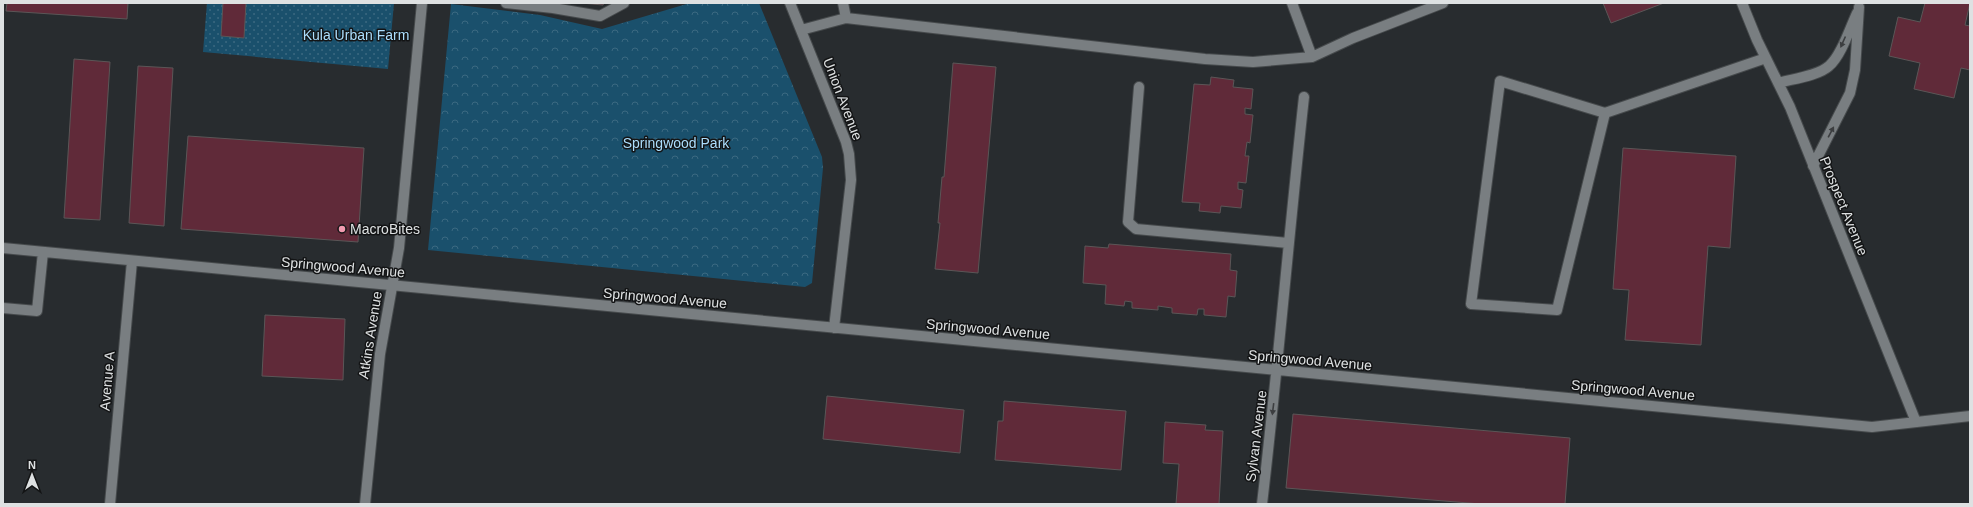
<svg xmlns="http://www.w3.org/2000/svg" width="1973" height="507" viewBox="0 0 1973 507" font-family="Arial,sans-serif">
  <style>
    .park { fill: url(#park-crowns) }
    .garden { fill: url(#garden-dots) }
    .building { fill: #602a39; stroke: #5b5657 }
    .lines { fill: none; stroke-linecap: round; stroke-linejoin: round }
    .minor-casing { stroke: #464a4c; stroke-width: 12 }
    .minor { stroke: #797e81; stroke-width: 10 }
    .oneway { fill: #3c3e40 }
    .poi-dot { fill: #f29ab0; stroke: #131415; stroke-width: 1.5 }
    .labels { text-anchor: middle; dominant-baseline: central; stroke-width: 3; stroke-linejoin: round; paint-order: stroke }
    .park-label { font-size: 14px; fill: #acdefd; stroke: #131415 }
    .street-label { font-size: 14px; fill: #dee1e2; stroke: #131415 }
    .poi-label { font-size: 14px; fill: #dee1e2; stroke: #131415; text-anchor: start }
  </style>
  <defs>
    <pattern id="park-crowns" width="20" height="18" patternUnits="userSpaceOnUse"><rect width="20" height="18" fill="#1a506c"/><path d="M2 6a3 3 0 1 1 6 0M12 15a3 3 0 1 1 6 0" fill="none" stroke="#3b6981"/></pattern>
    <pattern id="garden-dots" width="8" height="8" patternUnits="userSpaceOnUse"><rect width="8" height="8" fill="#1a506c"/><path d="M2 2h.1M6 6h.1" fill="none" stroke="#3b6981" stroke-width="1.8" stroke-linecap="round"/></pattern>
  </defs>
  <rect width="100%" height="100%" fill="#282c2f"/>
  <path class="park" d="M690,3H759L822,157L823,168L812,283L805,287L428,250L451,4L540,15L602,29Z"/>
  <path class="garden" d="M207,3H394L388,69L203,52Z"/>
  <path class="building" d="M7,3H128L127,19L6,11Z
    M223,3H246L244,38L221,36Z
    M581,3H604L603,5Z
    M1603,3H1664L1611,23Z
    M1925,3H1970L1965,25L1970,26V70L1961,68L1954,98L1914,89L1920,63L1889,56L1898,17L1920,22Z
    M74,59L110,62L100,220L64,218Z
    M953,63L996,67L978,273L935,269L940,223H938L942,177H944Z
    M138,66L173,68L164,226L129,223Z
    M1211,77L1234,80L1233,87L1253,89L1251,109L1245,108V114L1253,115L1250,143L1247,142L1245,156H1249L1246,183L1238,182V189L1243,190L1241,208L1221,206L1220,213L1199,211L1200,203L1182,202L1194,84L1210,85Z
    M188,136L364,148L358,242L181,229Z
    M1623,148L1736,156L1730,248L1708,246L1701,345L1625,340L1629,290L1613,289Z
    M1109,244L1231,254L1230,270L1237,271L1235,297L1228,296L1226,317L1204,315V309H1198L1197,315L1172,313V308L1158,306V310L1132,308V302L1125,301L1124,306L1105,304L1106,285L1083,283L1085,246L1108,248Z
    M265,315L345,319L343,380L262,376Z
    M827,396L964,410L960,453L823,439Z
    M1004,401L1126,411L1121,470L995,460L998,421H1003Z
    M1293,414L1570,438L1565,504H1481L1286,488Z
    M1165,422L1206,425L1205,430L1223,431L1219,504H1158H1176L1179,464L1163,463Z"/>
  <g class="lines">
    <defs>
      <path id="minor" d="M506,3L553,8L600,16L624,3
        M790,3L846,142L849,154L851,180L834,328
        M843,3L846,18
        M1292,3L1312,57
        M1742,3L1757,40L1790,107L1916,422
        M801,30L846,18L1205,59L1253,62L1312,57L1353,38L1443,3
        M1778,83C1792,79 1818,76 1829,66C1841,56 1850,28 1857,13
        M1139,87L1128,222L1136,229L1288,243
        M1605,113L1500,81L1471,304L1557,310L1605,113L1766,58
        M1813,166L1850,93L1855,70L1859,7
        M3,248L1872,427L1970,416
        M3,308L37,311L43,252
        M110,504L132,261
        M365,504L380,354L399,248L422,3
        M1262,504C1278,368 1289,232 1304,97"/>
    </defs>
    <use href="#minor" class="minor-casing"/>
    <use href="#minor" class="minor"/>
  </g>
  <defs><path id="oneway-solid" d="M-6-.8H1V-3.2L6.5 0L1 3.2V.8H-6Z"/></defs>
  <g class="oneway">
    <use href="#oneway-solid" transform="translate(1843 42) rotate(114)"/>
    <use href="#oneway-solid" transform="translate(1831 132) rotate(-62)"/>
    <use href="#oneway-solid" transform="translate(1273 409) rotate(97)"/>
  </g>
  <circle class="poi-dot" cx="342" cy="229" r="4"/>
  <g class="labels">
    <g class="park-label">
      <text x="356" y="35">Kula Urban Farm</text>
      <text x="676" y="143">Springwood Park</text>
    </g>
    <g class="street-label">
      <text transform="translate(843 99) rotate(69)">Union Avenue</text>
      <text transform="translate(1844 206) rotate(68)">Prospect Avenue</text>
      <text transform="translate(343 267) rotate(5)">Springwood Avenue</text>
      <text transform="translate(665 298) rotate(5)">Springwood Avenue</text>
      <text transform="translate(988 329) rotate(5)">Springwood Avenue</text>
      <text transform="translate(370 335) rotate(-81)">Atkins Avenue</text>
      <text transform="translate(1310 360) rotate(5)">Springwood Avenue</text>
      <text transform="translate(107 381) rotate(-85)">Avenue A</text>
      <text transform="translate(1633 390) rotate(5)">Springwood Avenue</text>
      <text transform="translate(1256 436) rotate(-83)">Sylvan Avenue</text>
    </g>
    <g class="poi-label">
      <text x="350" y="229">MacroBites</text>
    </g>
  </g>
  <rect width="1973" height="507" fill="none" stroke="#dee1e2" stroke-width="8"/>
  <g transform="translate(32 475)" stroke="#131415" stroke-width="3" paint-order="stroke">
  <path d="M0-3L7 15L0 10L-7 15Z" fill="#dee1e2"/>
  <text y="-6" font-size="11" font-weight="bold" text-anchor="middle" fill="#dee1e2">N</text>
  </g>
</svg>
